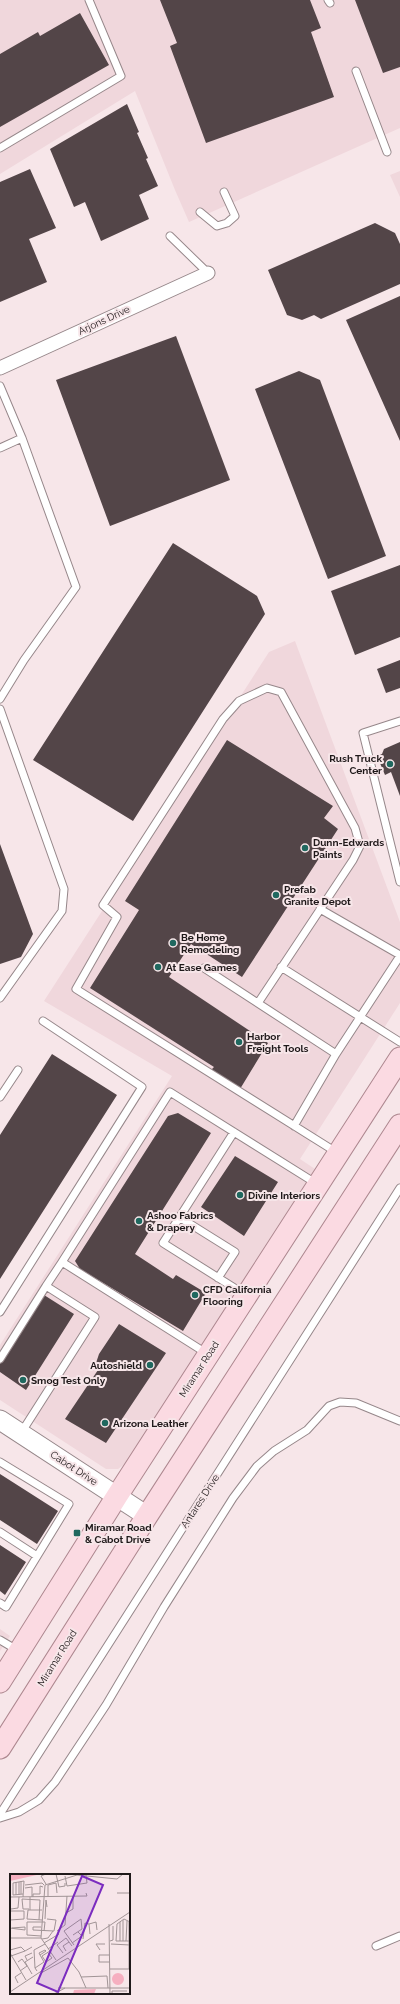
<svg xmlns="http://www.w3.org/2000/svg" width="400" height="2004" viewBox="0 0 400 2004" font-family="Raleway,sans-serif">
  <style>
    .built { fill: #f0d7dc }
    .building { fill: #534548 }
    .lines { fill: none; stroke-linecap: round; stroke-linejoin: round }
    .lane-casing { stroke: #96878a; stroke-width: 9 }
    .street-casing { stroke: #96878a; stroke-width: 15 }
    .secondary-casing { stroke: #96878a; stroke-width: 21 }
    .primary-casing { stroke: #ad878f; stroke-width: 23 }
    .lane { stroke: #fff; stroke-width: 7 }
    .street { stroke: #fff; stroke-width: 13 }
    .secondary { stroke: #fff; stroke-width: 19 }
    .primary { stroke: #fbdae2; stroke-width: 21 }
    .poi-dot { fill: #1f685f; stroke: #f7e6e9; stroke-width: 1.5 }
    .labels { text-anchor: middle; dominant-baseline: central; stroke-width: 4; stroke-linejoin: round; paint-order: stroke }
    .street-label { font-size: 10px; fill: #1f191a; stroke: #f7e6e9 }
    .poi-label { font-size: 10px; font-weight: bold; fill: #1f191a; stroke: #f7e6e9; text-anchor: start }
    .inset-road { fill: none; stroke: #a19496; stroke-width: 1 }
    .view { fill: #7b2cbf; fill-opacity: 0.15; stroke: #7b2cbf; stroke-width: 2 }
    .inset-edge { fill: none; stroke: #1f191a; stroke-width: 2 }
  </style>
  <rect width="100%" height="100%" fill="#f7e6e9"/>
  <path class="built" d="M0,0H400V128L189,222L175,190L135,91L0,174Z
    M400,171V197L390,175Z
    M295,641L400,922V1003L300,1159L315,1169L129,1461L118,1469H106L0,1400V1345L172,1076L44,1001L269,652Z
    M0,1629L10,1636L0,1651Z"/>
  <path class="building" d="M160,0H310L321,28L311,32L334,97L206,143L170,46L177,43Z
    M355,0H400V67L383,73Z
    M80,13L109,65L0,127V54L38,32L40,36Z
    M127,104L139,132L137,133L148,158L146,159L158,186L139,195L149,219L101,241L85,202L74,207L50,149Z
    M30,169L56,228L29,239L47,282L0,302V182Z
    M375,223L395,233L400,244V284L321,319L314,315L302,320L287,315L268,270Z
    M400,296V441L346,320Z
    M176,336L230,480L110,526L56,380Z
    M299,371L320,380L386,556L328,579L255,389Z
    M173,543L257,596L265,614L133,821L33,760Z
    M400,565V637L355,655L331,591Z
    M400,660V688L386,693L377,669Z
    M227,740L333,806L324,818L338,829L242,977L191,944L169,977L268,1043L240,1089L211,1070L214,1067L90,988L139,910L125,901Z
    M400,742V796L391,772L385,775L377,756L382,754L384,749Z
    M0,844L33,934L21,957L0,964Z
    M52,1054L117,1095L0,1279V1135Z
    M178,1113L211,1133L135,1254L173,1279L176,1275L206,1293L183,1331L80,1269L75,1261L168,1116Z
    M235,1156L278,1182L244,1236L201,1207Z
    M44,1295L74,1314L26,1390L0,1372V1364Z
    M119,1324L166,1353L106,1443L65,1419L100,1367L96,1363L99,1354Z
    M0,1474L58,1511L37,1544L0,1520Z
    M0,1545L26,1562L5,1595L0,1591Z"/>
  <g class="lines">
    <defs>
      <path id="lane" d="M328,0L330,3
        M356,71L387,152
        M0,148L121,76L89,0
        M200,212L217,226L227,223L235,216L224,192
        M170,236L208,273
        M0,386L22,438L76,587L24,660L0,699
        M0,448L22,438
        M0,709L64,889L62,911L0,998
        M400,721L363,733L400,882
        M320,909L400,955
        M281,967L400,1042
        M204,968L336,1054
        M258,1003L353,860L360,846L355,828L281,692L267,688L239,701L223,719L103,905L117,917L76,989L336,1152
        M0,1097L18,1070
        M294,1126L336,1054L400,956
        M234,1132L163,1243L244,1294
        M179,1217L235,1252L218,1278
        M46,1286L62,1262
        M0,1312L142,1087L43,1021
        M206,1353L62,1262L170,1092L317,1184
        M0,1359L46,1286L95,1317L21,1433
        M0,1462L69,1504L6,1607L0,1603
        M0,1532L37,1556
        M0,1640L17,1650
        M0,1814L400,1188
        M0,1818L19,1812L39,1800L55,1782L106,1705L164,1607L233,1498L257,1466L274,1451L307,1430L329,1406L340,1402L356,1403L400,1421
        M376,1946L400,1936"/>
      <path id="street" d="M0,368L208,273"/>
      <path id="secondary" d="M0,1420L147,1516"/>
      <path id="primary" d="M0,1682L117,1496L400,1058
        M0,1748L147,1516L400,1125"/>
    </defs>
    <use href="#lane" class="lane-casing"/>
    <use href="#street" class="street-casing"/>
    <use href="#secondary" class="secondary-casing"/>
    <use href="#primary" class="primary-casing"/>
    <use href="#lane" class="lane"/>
    <use href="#street" class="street"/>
    <use href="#secondary" class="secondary"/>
    <use href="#primary" class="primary"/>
  </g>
  <g class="poi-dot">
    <circle cx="390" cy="764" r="4"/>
    <circle cx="305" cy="848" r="4"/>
    <circle cx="276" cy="895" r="4"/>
    <circle cx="173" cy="943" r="4"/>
    <circle cx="158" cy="967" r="4"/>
    <circle cx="239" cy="1042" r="4"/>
    <circle cx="240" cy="1195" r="4"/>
    <circle cx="139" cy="1221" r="4"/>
    <circle cx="195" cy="1295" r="4"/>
    <circle cx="150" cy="1365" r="4"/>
    <circle cx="23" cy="1380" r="4"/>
    <circle cx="105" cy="1423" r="4"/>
    <rect x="73" y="1529" width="8" height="8" rx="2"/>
  </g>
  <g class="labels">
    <g class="street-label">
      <text transform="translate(104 320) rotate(-25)">Arjons Drive</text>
      <text transform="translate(199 1369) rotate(-57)">Miramar Road</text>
      <text transform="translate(74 1468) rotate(33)">Cabot Drive</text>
      <text transform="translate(200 1501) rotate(-57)">Antares Drive</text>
      <text transform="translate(57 1658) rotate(-58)">Miramar Road</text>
    </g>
    <g class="poi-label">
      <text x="382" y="758" text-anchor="end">Rush Truck<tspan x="382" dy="12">Center</tspan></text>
      <text x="313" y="842">Dunn-Edwards<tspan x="313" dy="12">Paints</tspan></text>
      <text x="284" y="889">Prefab<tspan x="284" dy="12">Granite Depot</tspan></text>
      <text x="181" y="937">Be Home<tspan x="181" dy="12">Remodeling</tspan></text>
      <text x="166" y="967">At Ease Games</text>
      <text x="247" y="1036">Harbor<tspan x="247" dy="12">Freight Tools</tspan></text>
      <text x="248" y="1195">Divine Interiors</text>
      <text x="147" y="1215">Ashoo Fabrics<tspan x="147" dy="12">&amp; Drapery</tspan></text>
      <text x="203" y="1289">CFD California<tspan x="203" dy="12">Flooring</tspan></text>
      <text x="142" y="1365" text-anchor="end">Autoshield</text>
      <text x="31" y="1380">Smog Test Only</text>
      <text x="113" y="1423">Arizona Leather</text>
      <text x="85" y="1527">Miramar Road<tspan x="85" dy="12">&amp; Cabot Drive</tspan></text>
    </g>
  </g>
  <g transform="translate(10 1874)">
    <rect width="120" height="120" fill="#f7e6e9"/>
    <path d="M0,0H31L0,7ZM102 105a6 6 0 1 1 12 0a6 6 0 1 1-12 0ZM86,115L84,120H63L64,116Z" fill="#f6afc0"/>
    <path class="inset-road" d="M46,0L49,13L55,12V9M55,2L57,12L77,9L76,1M11,7V20M0,8V49M6,8V21M9,8V21M36,10L31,2L36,0M15,11L32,9L34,11M15,14L22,13V23M107,19H120M13,20L3,21V9L14,7L13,23M0,23L77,22L76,19M20,23V36M23,23V20H30V12L33,13M38,23V11L46,9L47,19M12,25L30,26L29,46M12,25L13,35H19M1,35L8,34L9,23M56,39L63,35V22M35,45L36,26L37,33M0,46L14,45V37H1M32,46L17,45L18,36H32M119,48V95M120,48L114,45L107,50L106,67H120M79,50L86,48L87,56M99,50L100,120M31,53H23V56L44,57L46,46L37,45M0,54L15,56V53L2,54M47,57L55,51L57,22M63,61L72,55L71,45L54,57L64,71M31,62L17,61V48H35L34,57M0,64H31M32,65L38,64L43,57M73,65L75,49L79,50L80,60M100,67L103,66V52M110,67V48M113,67V46M116,67L117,47M34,69L49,60M62,69L72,62L68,58M101,70L120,71M38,75L48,68M0,76L11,73L15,77L22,73M35,76L36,77L30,81L29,79ZM90,76L86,70H95M56,77L53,72L59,68M0,79L16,106M38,79L42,84L36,88L32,82L40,77M53,79L47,71L56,64L62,72M1,82L15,77M17,86L15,82L22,79M46,86L31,64L35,11L67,1L107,5L113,0M8,88L12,85L17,92L10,97M100,88H89V81H100M25,94L24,76L35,70M100,95H120M27,97L25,94L34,88L30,81M31,99L58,84L69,98L76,114M22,100L15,88L23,83M71,103L97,102L98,114M8,109L5,103L11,99M48,114H120M0,118L120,38M44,120L55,114M102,120V117H117"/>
    <path class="view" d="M72,2L93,11L48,118L27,109Z"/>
    <rect width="120" height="120" class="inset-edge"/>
  </g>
</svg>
